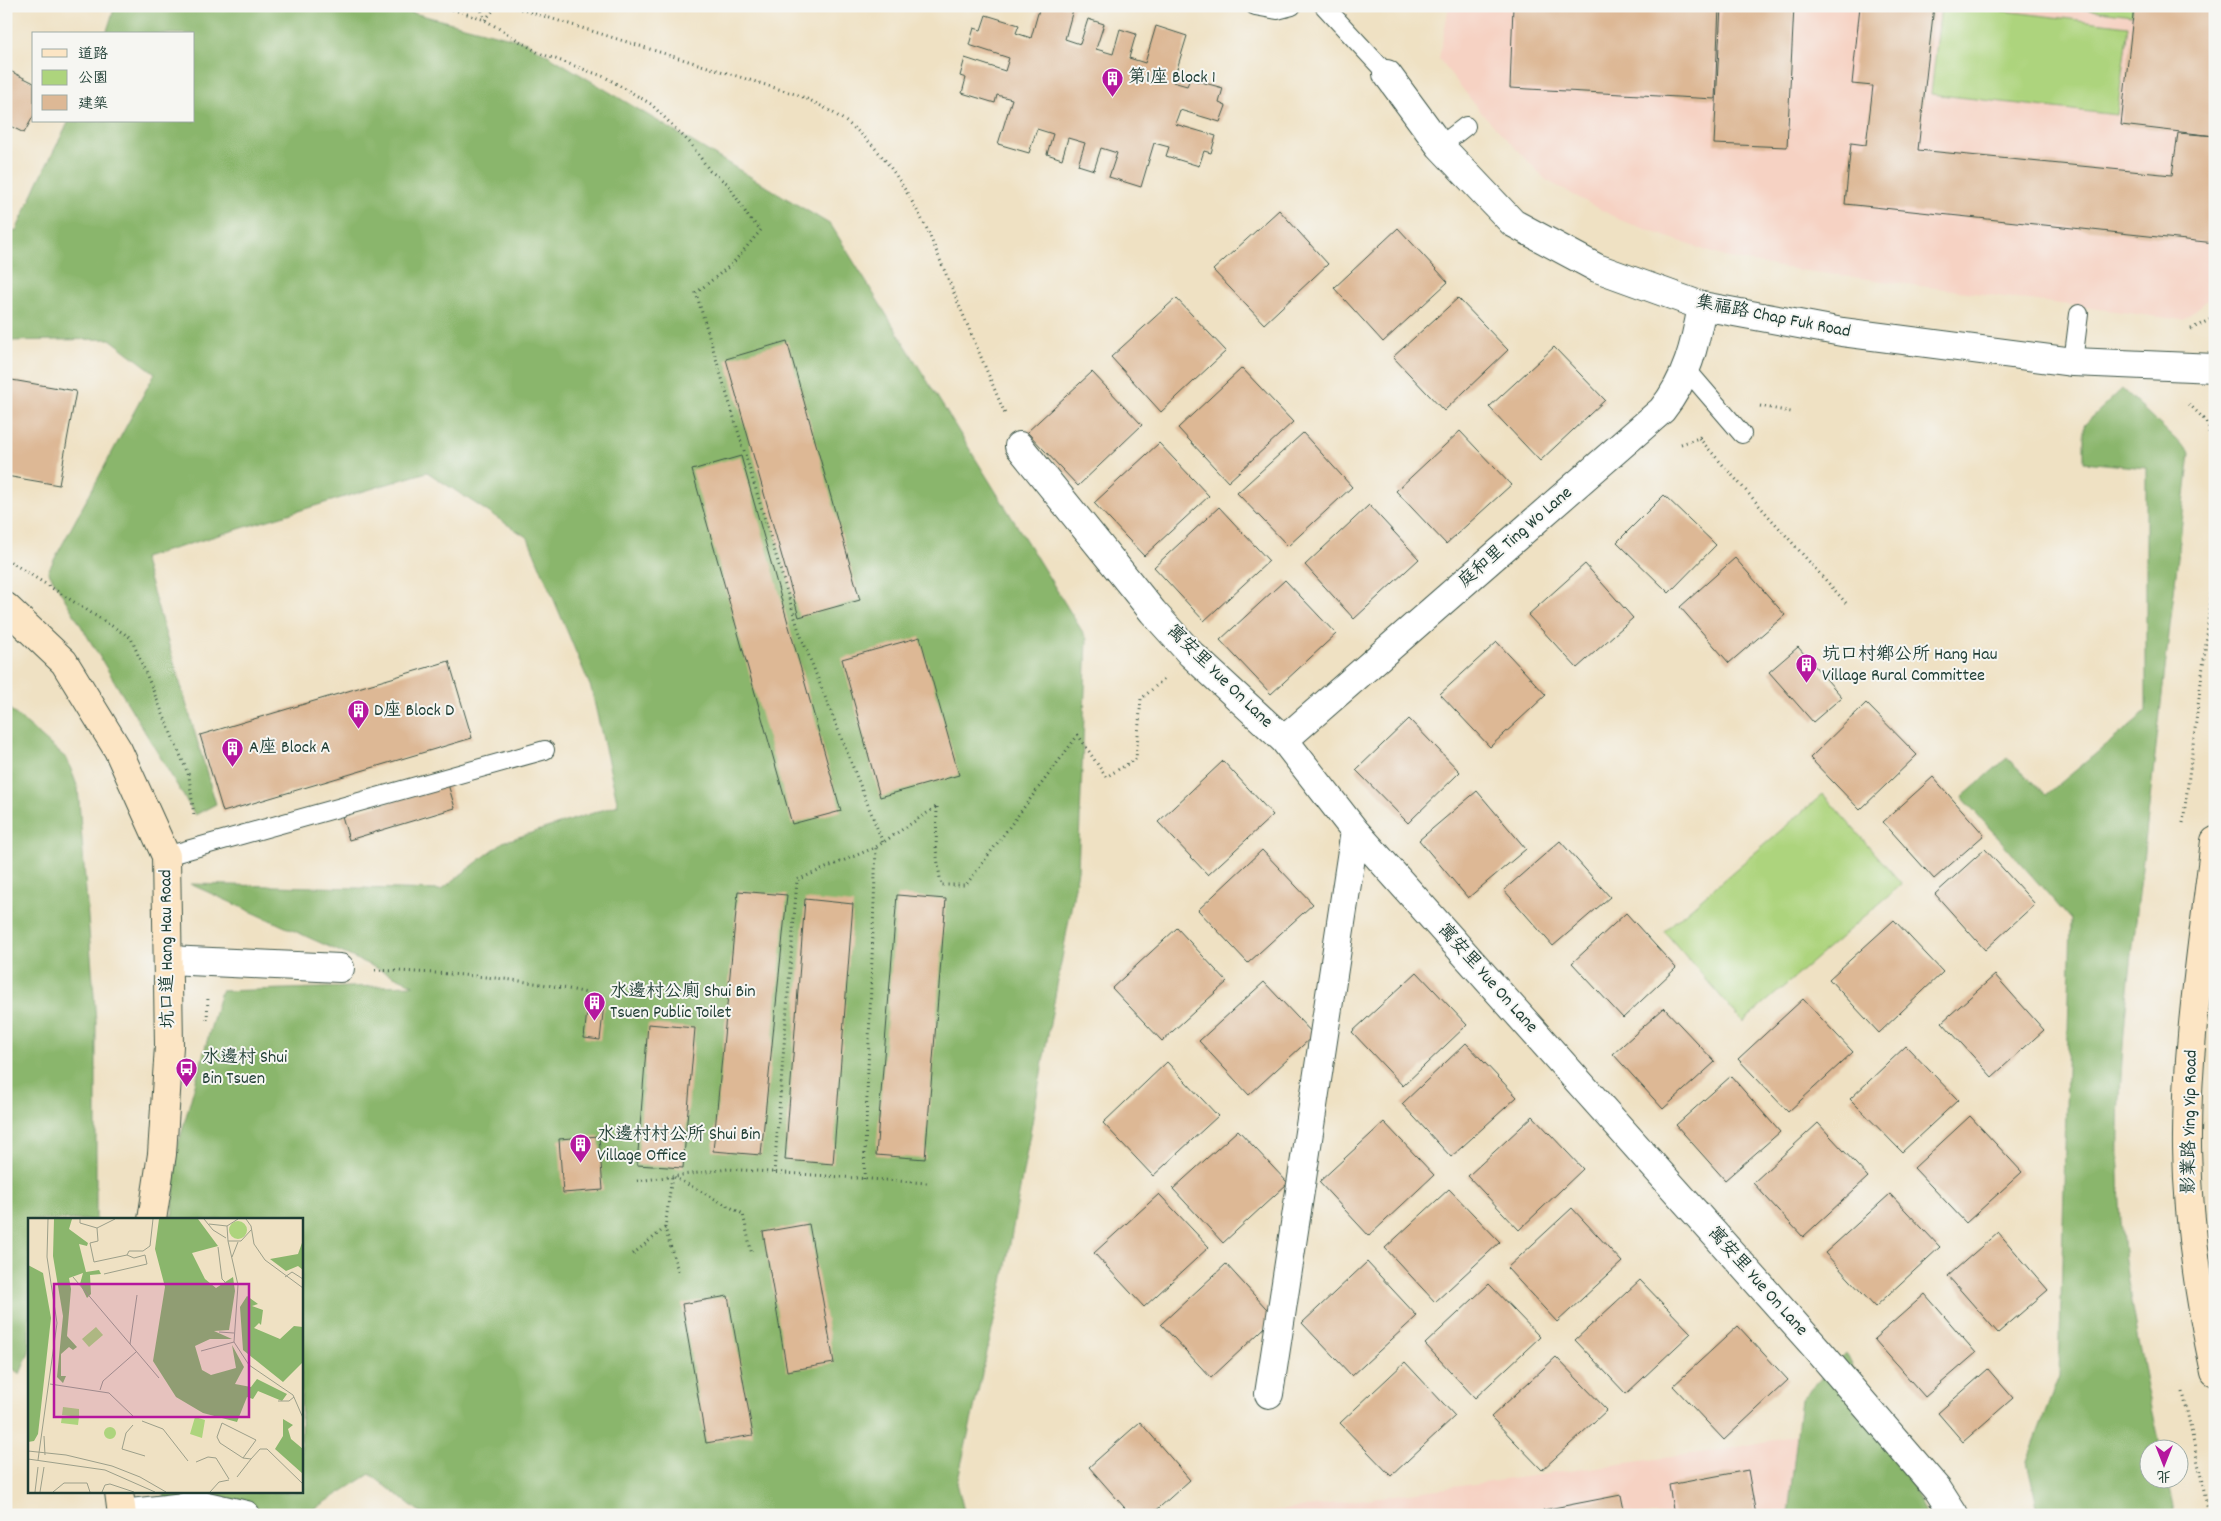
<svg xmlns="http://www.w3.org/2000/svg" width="2221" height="1521" viewBox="0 0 2221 1521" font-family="Dekko,'LXGW WenKai TC',sans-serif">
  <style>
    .built { fill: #f6d2c3 }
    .green { fill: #add47d; stroke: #668858 }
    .forest { fill: #8ab66c; stroke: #547a50 }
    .building { fill: #ddb895 }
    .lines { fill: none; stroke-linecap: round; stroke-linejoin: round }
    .service-casing { stroke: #3e5649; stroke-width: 20 }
    .minor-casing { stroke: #3e5649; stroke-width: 30 }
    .secondary-casing { stroke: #3e5649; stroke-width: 30 }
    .path { stroke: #3e5649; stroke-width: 3; stroke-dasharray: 1 4; stroke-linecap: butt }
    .service { stroke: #fff; stroke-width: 18 }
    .minor { stroke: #fff; stroke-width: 28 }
    .secondary { stroke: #fce5c4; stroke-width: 28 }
    .labels { text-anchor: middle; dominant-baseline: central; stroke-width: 4; stroke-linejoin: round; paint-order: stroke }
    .poi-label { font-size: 18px; fill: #1f3d34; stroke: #f6f6f2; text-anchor: start }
    .street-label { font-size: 18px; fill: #1f3d34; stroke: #f6f6f2 }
    .inset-road { fill: none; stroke: #9c9f8a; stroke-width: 1 }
    .view { fill: #b5179e; fill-opacity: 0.15; stroke: #b5179e; stroke-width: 2.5 }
    .inset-edge { fill: none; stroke: #1f3d34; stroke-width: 2.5 }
  </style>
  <rect width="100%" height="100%" fill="#f6f6f2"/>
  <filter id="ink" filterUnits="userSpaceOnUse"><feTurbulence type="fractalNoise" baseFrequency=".02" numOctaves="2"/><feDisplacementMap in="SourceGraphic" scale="10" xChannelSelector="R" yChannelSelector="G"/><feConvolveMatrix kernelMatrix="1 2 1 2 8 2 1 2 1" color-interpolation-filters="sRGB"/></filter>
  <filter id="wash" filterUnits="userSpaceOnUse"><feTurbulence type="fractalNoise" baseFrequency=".0096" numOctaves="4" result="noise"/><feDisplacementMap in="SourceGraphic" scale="20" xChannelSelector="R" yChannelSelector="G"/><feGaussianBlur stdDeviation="1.12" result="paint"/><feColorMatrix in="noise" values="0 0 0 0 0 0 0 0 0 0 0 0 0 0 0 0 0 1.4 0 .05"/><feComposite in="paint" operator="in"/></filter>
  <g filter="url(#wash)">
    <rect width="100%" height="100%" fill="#efe1c3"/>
    <path class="built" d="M1449,6H2215V294L2183,320L1791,269L1724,257L1620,220L1546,180L1480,111L1439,59Z
      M1810,1432L1863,1515H1249L1729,1449Z"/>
    <path class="green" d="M1941,6H1963L2128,26L2117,115L1931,94Z
      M2058,6H2133L2132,15Z
      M1823,794L1902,884L1743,1022L1664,931Z"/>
    <path class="forest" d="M115,6H386L526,42L831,225L1087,639L1078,870L1003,1282L957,1483L965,1515H424L370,1474L305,1515H166L163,1492H301V1220H172L177,1149L221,991L414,985L190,884L441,890L503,842L618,805L591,688L528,538L427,472L143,558L216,804L195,815L48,571L155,373L110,339L6,341V226L16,231L38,182L69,121H194V34H106Z
      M2122,389L2190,453L2127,998C2120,1073 2116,1146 2121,1221C2127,1298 2144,1374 2161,1448H2148V1478L2167,1479L2175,1515H2039L2027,1461L2059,1376L2071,920L1962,797L2007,758L2046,795L2146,712V468L2084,462V425Z
      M6,706L67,759L78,788L96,1021V1220H29V1352L20,1374L6,1364Z
      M1846,1353L1926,1515H1788L1801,1399Z"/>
    <g id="blocks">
      <path class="building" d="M1040,6H1074L1065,39L1080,44L1088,19L1104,24L1096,49L1113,54L1120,29L1136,34L1129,58L1145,63L1156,26L1187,36L1173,82L1187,86L1190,79L1223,88L1219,103L1226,106L1220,122L1180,110L1175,124L1216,136L1211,153L1204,151L1199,166L1166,156L1169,147L1154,143L1141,187L1109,177L1117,153L1101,148L1094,170L1078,165L1085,143L1068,138L1062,159L1047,154L1053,134L1037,129L1029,153L998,144L1012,99L997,95L995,103L962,93L966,78L960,76L965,58L1005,71L1009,58L969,45L974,28L981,30L986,15L1019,25L1016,33L1031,38Z
        M1513,6H1719L1715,99L1510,88Z
        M1721,6H1794L1787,147L1714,144Z
        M1860,6H1934L1918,150L2172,175L2178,133L2215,136V243L1845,204L1851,143L1866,145L1873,86L1852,84Z
        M2134,6H2215V136L2121,125Z
        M6,69L34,83V115L24,133L6,124Z
        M1279,210L1328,264L1264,324L1213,270Z
        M1398,228L1448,282L1383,342L1334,288Z
        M1176,298L1226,351L1161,412L1111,357Z
        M1458,298L1508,350L1444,411L1393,357Z
        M787,341L860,600L799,617L726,359Z
        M1554,347L1605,400L1540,461L1489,407Z
        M1242,368L1293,422L1228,482L1178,428Z
        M1092,372L1142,425L1078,486L1027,432Z
        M6,379L76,391L59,485L6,476Z
        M1460,431L1511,485L1446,544L1396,491Z
        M1303,433L1352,487L1288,546L1237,493Z
        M1159,443L1209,496L1144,556L1094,503Z
        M741,456L841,811L792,824L692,470Z
        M1664,495L1716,545L1669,593L1617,542Z
        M1369,505L1419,559L1354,619L1305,565Z
        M1219,507L1269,561L1204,621L1154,567Z
        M1735,558L1785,615L1729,663L1680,607Z
        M1585,564L1633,618L1577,668L1528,615Z
        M1285,580L1336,634L1271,694L1220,640Z
        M920,637L959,775L880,797L842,659Z
        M1497,642L1546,695L1490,747L1440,694Z
        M1798,647L1842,697L1813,722L1769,672Z
        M449,661L472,738L223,812L200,735Z
        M1866,703L1917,755L1860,810L1810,758Z
        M1409,719L1460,772L1408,823L1356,770Z
        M1223,761L1273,815L1208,875L1158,822Z
        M1933,777L1984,835L1934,879L1883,822Z
        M448,784L455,808L349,840L342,816Z
        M1477,791L1526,849L1468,898L1419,840Z
        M1560,841L1610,897L1553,946L1504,890Z
        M1985,849L2035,904L1985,950L1935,894Z
        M1262,850L1313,904L1248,963L1198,910Z
        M738,891L787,895L761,1155L713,1151Z
        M897,895L946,899L925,1159L876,1155Z
        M805,899L853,904L833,1164L785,1160Z
        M1626,913L1676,968L1623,1018L1572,963Z
        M1894,920L1943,972L1879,1033L1829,979Z
        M1177,928L1227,982L1162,1041L1112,988Z
        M1417,972L1467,1025L1403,1086L1352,1032Z
        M1995,975L2044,1030L1992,1077L1942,1022Z
        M1264,982L1314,1035L1249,1095L1199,1041Z
        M1803,999L1853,1052L1788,1112L1738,1059Z
        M588,1002L604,1004L600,1040L584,1038Z
        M1664,1008L1715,1062L1663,1109L1613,1054Z
        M648,1024L695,1028L683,1168L637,1165Z
        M1466,1043L1517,1097L1451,1157L1402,1104Z
        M1906,1046L1958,1100L1902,1152L1850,1099Z
        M1167,1062L1218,1116L1153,1176L1103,1123Z
        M1731,1076L1780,1132L1725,1180L1676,1125Z
        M1533,1116L1583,1169L1519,1230L1468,1176Z
        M1970,1116L2022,1172L1966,1223L1914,1168Z
        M1384,1122L1434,1175L1369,1236L1319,1182Z
        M1818,1123L1868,1177L1803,1237L1753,1183Z
        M1238,1130L1288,1183L1223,1243L1173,1189Z
        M599,1136L603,1190L563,1193L559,1139Z
        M1449,1189L1500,1242L1435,1302L1385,1248Z
        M1159,1194L1209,1247L1144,1307L1094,1253Z
        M1890,1194L1940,1247L1875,1307L1825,1253Z
        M1572,1208L1622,1262L1557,1322L1507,1268Z
        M809,1224L834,1363L787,1371L763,1232Z
        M1998,1232L2048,1290L1998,1333L1948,1276Z
        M1367,1262L1417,1316L1352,1376L1302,1323Z
        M1226,1264L1275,1318L1211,1378L1161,1324Z
        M1640,1280L1691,1333L1626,1394L1575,1340Z
        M1489,1284L1540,1337L1475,1398L1425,1344Z
        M1925,1294L1976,1353L1925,1397L1874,1339Z
        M728,1296L753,1435L706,1443L682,1304Z
        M1738,1326L1788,1380L1724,1440L1673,1386Z
        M1556,1357L1607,1410L1542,1470L1491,1417Z
        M1405,1362L1455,1416L1391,1476L1340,1423Z
        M1988,1369L2013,1398L1963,1442L1938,1413Z
        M1140,1422L1190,1480L1151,1515H1131L1089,1467Z
        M1748,1470L1756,1515H1674L1669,1485Z
        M1621,1495L1625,1515H1543V1510Z"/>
    </g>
  </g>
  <g filter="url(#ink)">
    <use href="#blocks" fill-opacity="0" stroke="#3e5649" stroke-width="1"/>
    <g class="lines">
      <defs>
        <path id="service" d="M1255,6L1277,10L1292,6
          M1324,6L1387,74
          M1440,146L1466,126
          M2073,362L2079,314
          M1687,370L1742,434
          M166,856L545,750"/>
        <path id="minor" d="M1387,74L1440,146L1513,223L1597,268L1702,306L1842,332L2073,362L2215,368
          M1019,446L1153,612L1191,654L1284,740L1355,831L1818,1350L1938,1490L1954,1515
          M1284,740L1662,410C1687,379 1695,345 1702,306
          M168,960L340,968
          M1269,1394L1355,831
          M122,1514L202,1505L246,1515"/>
        <path id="secondary" d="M6,607L64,662L118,750L166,856L169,1046L162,1154L152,1220
          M2215,841C2203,942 2186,1045 2187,1147C2188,1222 2199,1298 2215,1372
          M119,1492L122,1515"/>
      </defs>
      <use href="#service" class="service-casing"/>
      <use href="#minor" class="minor-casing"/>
      <use href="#secondary" class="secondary-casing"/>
      <path class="path" d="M443,6L485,20L539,53L605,77L651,104L690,143L710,171L728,184L749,218L761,230L732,264L696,293L799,631L883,843
        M480,6L485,20L497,6
        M511,6L798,95C867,124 893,165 927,229L1005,414
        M2191,329L2215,317
        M2189,404L2206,421L2215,453
        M1760,406L1791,412
        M1699,438L1846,603
        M1681,444L1699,438L1702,434
        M6,559L131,638L189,776L194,816
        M937,807L936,850L941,885H966L1078,735L1106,777L1136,759L1141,699L1164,679
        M2183,823L2207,635L2215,533
        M375,970C445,973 518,977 587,993
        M207,1020L208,997
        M774,1173L797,880L876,847L936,807
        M864,1179L876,847
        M637,1181L728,1169L927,1183
        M633,1254L665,1228
        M678,1271L665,1228L672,1176L743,1214L752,1255
        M2183,1392L2209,1515"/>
      <use href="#service" class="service"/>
      <use href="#minor" class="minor"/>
      <use href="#secondary" class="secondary"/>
    </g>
  </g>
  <defs>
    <symbol id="building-pin" viewBox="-11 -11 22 30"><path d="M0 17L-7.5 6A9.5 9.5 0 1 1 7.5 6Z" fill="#b5179e" stroke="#f6f6f2"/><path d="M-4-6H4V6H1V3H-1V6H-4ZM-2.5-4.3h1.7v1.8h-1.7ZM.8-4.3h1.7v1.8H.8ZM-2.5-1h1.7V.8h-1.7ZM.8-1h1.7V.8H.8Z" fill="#fff"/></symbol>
    <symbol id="bus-pin" viewBox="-11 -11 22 30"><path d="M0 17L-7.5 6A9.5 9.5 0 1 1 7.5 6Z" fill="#b5179e" stroke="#f6f6f2"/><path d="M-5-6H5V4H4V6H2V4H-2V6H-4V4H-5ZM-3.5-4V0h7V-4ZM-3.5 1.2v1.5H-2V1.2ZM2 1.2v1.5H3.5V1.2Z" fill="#fff"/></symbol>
  </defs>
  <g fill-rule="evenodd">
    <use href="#building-pin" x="1100" y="66" width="25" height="34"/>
    <use href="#building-pin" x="1794" y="652" width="25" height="34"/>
    <use href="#building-pin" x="346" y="698" width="25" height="34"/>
    <use href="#building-pin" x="220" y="736" width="25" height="34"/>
    <use href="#building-pin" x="582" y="990" width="25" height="34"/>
    <use href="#bus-pin" x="174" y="1056" width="25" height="34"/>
    <use href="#building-pin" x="568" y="1132" width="25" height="34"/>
  </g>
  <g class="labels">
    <g class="poi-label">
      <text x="1128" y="78">第1座 Block 1</text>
      <text x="1822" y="655">坑口村鄉公所 Hang Hau<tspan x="1822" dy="21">Village Rural Committee</tspan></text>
      <text x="374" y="711">D座 Block D</text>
      <text x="249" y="748">A座 Block A</text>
      <text x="610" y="992">水邊村公廁 Shui Bin<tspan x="610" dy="21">Tsuen Public Toilet</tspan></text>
      <text x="202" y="1058">水邊村 Shui<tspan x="202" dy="21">Bin Tsuen</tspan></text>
      <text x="597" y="1135">水邊村村公所 Shui Bin<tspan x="597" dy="21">Village Office</tspan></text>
    </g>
    <g class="street-label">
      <text transform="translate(1773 318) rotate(11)">集福路 Chap Fuk Road</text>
      <text transform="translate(1516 538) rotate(-41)">庭和里 Ting Wo Lane</text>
      <text transform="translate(1219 677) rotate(44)">寓安里 Yue On Lane</text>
      <text transform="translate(168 949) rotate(-91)">坑口道 Hang Hau Road</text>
      <text transform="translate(1487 979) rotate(48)">寓安里 Yue On Lane</text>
      <text transform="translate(2191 1122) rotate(-89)">影業路 Ying Yip Road</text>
      <text transform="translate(1757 1282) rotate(48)">寓安里 Yue On Lane</text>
    </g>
  </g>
  <g transform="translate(28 1218)">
    <rect width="275" height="275" fill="#efe1c3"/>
    <path d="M201 12a9 9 0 1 1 18 0a9 9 0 1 1-18 0ZM68,109L75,117L61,129L54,121ZM35,189L51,191V199L34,197ZM34,198L51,199L50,207L33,205ZM167,199L177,202L174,220L162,216ZM76 215a6 6 0 1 1 12 0a6 6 0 1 1-12 0Z" fill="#add47d"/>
    <path d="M26,1H44L41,11L60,25L59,28L51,26L58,54L71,52L73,56L62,57L63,76L59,80L52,66L55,55L41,60L43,71L39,118L49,129L45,132L41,129L33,136V158H38L35,165L29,159L35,98L25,38ZM131,1H170L190,28L164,35L177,61L188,70L205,59L207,73L201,112L186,113L204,121H182L167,128L174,152L183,157L208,150L204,127L216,149L207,166L223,169L229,161L259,176L254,183L230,173L225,181L219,179L209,204L175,195L148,179L125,143L137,69L127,31ZM275,22V52L270,48L258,53L242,41L270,36ZM0,47L15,55L23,100L10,216L6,223L0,224ZM219,78L230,86L224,88L235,92L233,107L231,105L226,110L252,121L266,108L275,109V144L255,164L215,132L212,89ZM255,201L265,207L260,211L263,221L275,231V256L247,231L255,218Z" fill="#8ab66c"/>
    <path class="inset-road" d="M52,1V5L69,10M87,1L69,10L70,23L62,25L66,44L99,37M176,1L185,12L198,20M210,1L199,8L200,23H213L223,12M218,1L223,8L226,26L237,42L275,70M181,6L199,8M200,23L210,67L206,124L221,147L265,177L275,200M190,29L194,61L199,66H210M204,39L210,24M76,56L119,46L117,37L106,40L99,37L101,33H115L122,28L125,1M45,59L131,160M257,59L264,54L275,61M191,114L206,115M102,126L109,77M173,133L206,124M22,166L81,175L106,199M72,172L75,163L108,134M250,183H261L266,179M114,203L135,211L160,243M194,205L228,222L215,240L192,225L189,219ZM105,207L98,215L94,231L117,238M16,218L17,237M0,233L38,237L84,248L112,259L138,274M0,241L77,252L127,274M223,241L232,231H239L275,266M10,242L29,105L19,39L20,1M168,244L180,239L188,240L201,261M209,259L223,241L215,240M7,274L10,249M12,274L16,249M25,274L36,265H59L62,274M74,274L77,267L82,266L106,274M182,274L191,264L201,262"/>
    <path class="view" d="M26,66H221V199H26Z"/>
    <rect width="275" height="275" class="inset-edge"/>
  </g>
  <rect width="2221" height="1521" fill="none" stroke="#f6f6f2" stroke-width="25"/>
  <rect x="32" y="32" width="162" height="90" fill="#f6f6f2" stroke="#a0aca6"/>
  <rect x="42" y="49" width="25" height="8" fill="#fce5c4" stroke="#a0aca6"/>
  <text x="78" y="58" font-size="15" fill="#1f3d34">道路</text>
  <rect x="42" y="70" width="25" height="15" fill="#add47d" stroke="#a0aca6"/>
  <text x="78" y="82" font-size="15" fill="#1f3d34">公園</text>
  <rect x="42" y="95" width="25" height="15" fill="#ddb895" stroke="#a0aca6"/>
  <text x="78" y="108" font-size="15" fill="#1f3d34">建築</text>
  <g transform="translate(2164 1464) rotate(180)"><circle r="24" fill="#f6f6f2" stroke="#a0aca6"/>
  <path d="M0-4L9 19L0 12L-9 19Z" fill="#b5179e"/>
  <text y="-8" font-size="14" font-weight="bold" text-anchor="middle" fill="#1f3d34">北</text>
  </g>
</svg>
